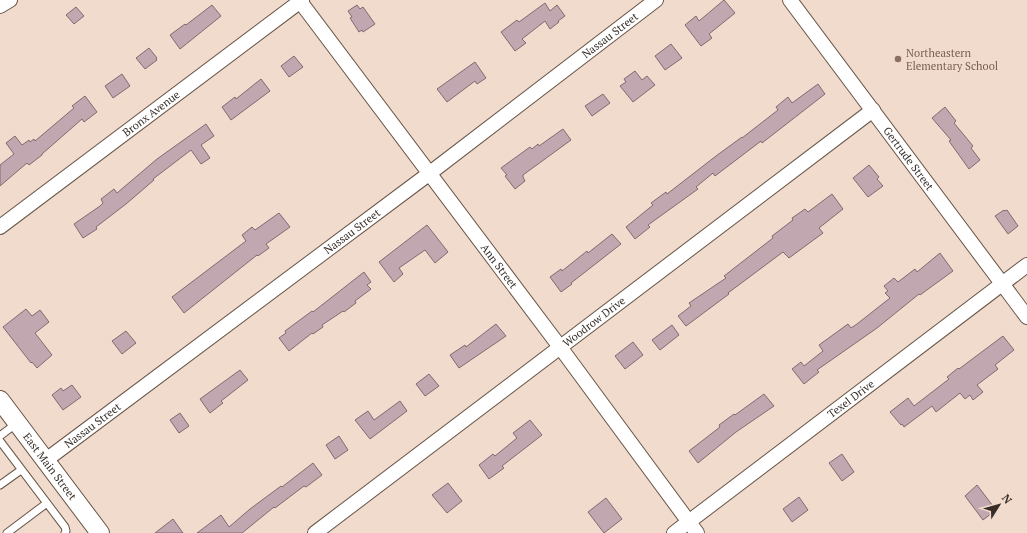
<svg xmlns="http://www.w3.org/2000/svg" width="1027" height="533" viewBox="0 0 1027 533" font-family="'PT Serif',serif">
  <style>
    .building { fill: #c1a7af; stroke: #826a71 }
    .lines { fill: none; stroke-linecap: round; stroke-linejoin: round }
    .service-casing { stroke: #685548; stroke-width: 9 }
    .minor-casing { stroke: #685548; stroke-width: 16 }
    .tertiary-casing { stroke: #685548; stroke-width: 20 }
    .service { stroke: #fff; stroke-width: 7 }
    .minor { stroke: #fff; stroke-width: 14 }
    .tertiary { stroke: #fff; stroke-width: 18 }
    .education-dot { fill: #8d6e63; stroke: #f1dbcc; stroke-width: 1.5 }
    .labels { text-anchor: middle; dominant-baseline: central; stroke-width: 3; stroke-linejoin: round; paint-order: stroke }
    .street-label { font-size: 11px; fill: #372e29; stroke: #f1dbcc }
    .education-label { font-size: 11px; fill: #785e54; stroke: #f1dbcc; text-anchor: start }
  </style>
  <rect width="100%" height="100%" fill="#f1dbcc"/>
  <path class="building" d="M724,0L735,13L709,34L712,38L701,46L685,25L696,16L699,21Z
    M545,3L550,11L557,5L565,16L558,21L559,22L550,29L545,21L522,39L526,43L515,51L501,32L517,20L519,22Z
    M212,5L221,16L180,49L170,35L185,24L186,25Z
    M357,5L360,9L363,7L375,24L363,32L362,30L359,32L350,18L352,17L348,11Z
    M76,7L84,16L74,24L66,15Z
    M671,44L682,58L665,70L655,56Z
    M149,48L157,58L156,59L157,60L145,69L136,58Z
    M294,56L303,67L289,77L281,66Z
    M475,62L486,78L477,84L475,81L447,102L437,89Z
    M635,71L642,80L647,76L655,85L633,102L620,86L626,82L624,79Z
    M122,74L130,86L113,98L105,86Z
    M261,79L270,91L231,120L222,107L235,97L236,99Z
    M818,84L825,94L762,143L761,141L715,176L713,173L696,187L698,189L648,225L650,227L635,239L626,227L653,205L651,203L666,192L667,194L716,156L742,137V138L778,110L776,107L788,97L792,103Z
    M603,94L610,103L592,116L585,106Z
    M85,96L97,112L84,122L82,119L42,154V155L29,165L27,163L0,186V165L14,154L6,143L15,136L22,145L29,140L30,142L34,139L35,141L74,108L72,106Z
    M945,107L956,121L954,123L973,146L971,148L980,160L969,169L949,141L951,140L932,118Z
    M206,124L214,136L201,145L210,158L201,164L191,150L153,179L154,180L126,204L96,227L97,229L83,238L74,224L100,206L103,203L101,199L114,189L117,193L157,159Z
    M563,129L571,140L523,175V177L525,181L515,189L505,176L507,175L501,168L530,147L532,149L538,144L539,146Z
    M869,165L879,177L877,179L883,186L868,197L853,178Z
    M832,194L843,209L819,228L823,233L789,258L783,252L728,293L729,294L686,326L678,316L691,306L689,303L726,278L724,276L773,238L772,236L793,220L792,218L805,209L808,212Z
    M1004,210L1005,211L1007,210L1018,226L1008,234L995,216Z
    M279,213L290,227L266,244L269,248L258,256L257,255L184,313L172,297L246,241L242,235L252,227L255,230Z
    M427,225L448,252L435,263L425,250L399,268L403,274L394,282L379,262Z
    M612,234L621,244L571,283L572,284L561,292L550,277L561,269L562,271L587,251L588,253Z
    M940,253L953,271L920,295L919,294L877,328L817,370L819,372L804,384L792,369L801,362L804,366L823,351L819,345L848,324L851,328L857,324L890,298L885,293L888,291L884,286L894,278L898,282L915,269L917,272Z
    M364,272L371,282L367,285L371,289L355,301L356,303L344,312L343,311L322,325L323,327L313,334L312,333L289,351L279,338L286,333L285,331L312,311L313,312Z
    M26,309L32,316L40,310L49,322L35,333L52,355L37,368L32,362L31,363L3,327Z
    M496,324L506,336L459,368L450,355L465,345L466,347Z
    M672,325L679,335L660,350L652,340Z
    M126,331L136,343L122,354L112,341Z
    M1003,336L1014,350L995,365L998,369L977,385L983,392L973,400L970,395L965,399L960,393L936,412L932,406L904,427L902,424L901,425L890,412L908,398L914,406L949,379L947,377L958,368L959,369Z
    M633,342L643,355L625,369L615,356Z
    M240,370L248,380L221,401L223,403L210,413L200,399Z
    M429,374L439,386L425,396L416,384Z
    M72,385L81,397L63,410L52,395L61,388L63,391Z
    M764,394L774,406L736,432L698,463L689,451L720,427L719,425L734,414L735,415Z
    M400,401L407,411L370,439L355,420L368,411L374,420Z
    M180,413L189,426L179,433L170,420Z
    M530,420L542,435L502,466L504,468L489,479L479,465L493,454L495,456L517,438L513,433Z
    M339,436L348,450L335,459L326,445Z
    M842,454L854,472L842,481L829,463Z
    M313,463L322,475L306,487L304,486L275,508L274,507L242,533H197L221,515L229,527L250,509L281,486L282,487Z
    M448,483L462,501L447,513L432,495Z
    M977,485L996,510L983,520L965,496Z
    M799,497L808,510L792,522L783,509Z
    M606,498L622,519L604,533L588,512Z
    M173,519L183,533H155Z"/>
  <g class="lines">
    <defs>
      <path id="service" d="M0,436L17,423
        M0,441L65,527L66,531L65,533
        M0,485L21,470
        M7,533L47,503"/>
      <g id="minor">
        <path id="s1" d="M299,0L560,347L697,533"/>
        <path id="s2" d="M790,0L1027,317"/>
        <path d="M0,6L10,0"/>
        <path id="s3" d="M0,227L302,0"/>
        <path id="s4" d="M46,460L430,173L656,0"/>
        <path id="s5" d="M315,533L873,110"/>
        <path id="s6" d="M674,533L1027,265"/>
      </g>
      <g id="tertiary">
        <path id="s7" d="M0,400L100,533"/>
      </g>
    </defs>
    <use href="#service" class="service-casing"/>
    <use href="#minor" class="minor-casing"/>
    <use href="#tertiary" class="tertiary-casing"/>
    <use href="#service" class="service"/>
    <use href="#minor" class="minor"/>
    <use href="#tertiary" class="tertiary"/>
  </g>
  <circle class="education-dot" cx="898" cy="59" r="4"/>
  <g class="labels">
    <g class="street-label">
      <text stroke="none"><textPath href="#s4" startOffset="706">Nassau Street</textPath></text>
      <text stroke="none"><textPath href="#s3" startOffset="189">Bronx Avenue</textPath></text>
      <text stroke="none"><textPath href="#s2" startOffset="198">Gertrude Street</textPath></text>
      <text stroke="none"><textPath href="#s4" startOffset="382">Nassau Street</textPath></text>
      <text stroke="none"><textPath href="#s1" startOffset="333">Ann Street</textPath></text>
      <text stroke="none"><textPath href="#s5" startOffset="350">Woodrow Drive</textPath></text>
      <text stroke="none"><textPath href="#s6" startOffset="222">Texel Drive</textPath></text>
      <text stroke="none"><textPath href="#s4" startOffset="58">Nassau Street</textPath></text>
      <text stroke="none"><textPath href="#s7" startOffset="83">East Main Street</textPath></text>
    </g>
    <g class="education-label">
      <text x="906" y="53">Northeastern<tspan x="906" dy="13">Elementary School</tspan></text>
    </g>
  </g>
  <g transform="translate(999 505) rotate(53)" stroke="#f1dbcc" stroke-width="3" paint-order="stroke">
  <path d="M0-3L7 15L0 10L-7 15Z" fill="#372e29"/>
  <text y="-6" font-size="11" font-weight="bold" text-anchor="middle" fill="#372e29">N</text>
  </g>
</svg>
